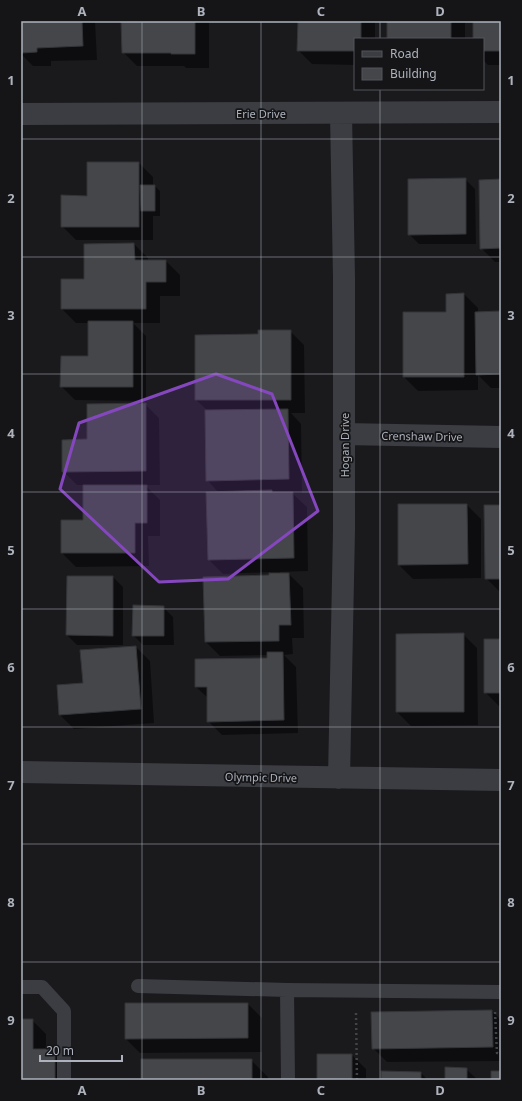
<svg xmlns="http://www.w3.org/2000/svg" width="522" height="1101" viewBox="0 0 522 1101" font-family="'Noto Sans',sans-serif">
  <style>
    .shadow { fill: #0007 }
    .building { fill: #44464a; stroke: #343539 }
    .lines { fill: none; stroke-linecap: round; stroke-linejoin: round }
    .path { stroke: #414449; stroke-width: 2.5; stroke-dasharray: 2 3; stroke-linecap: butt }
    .lane { stroke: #3b3d42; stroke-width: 14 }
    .street { stroke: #3b3d42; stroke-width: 22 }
    .marked { fill: #8547be; fill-opacity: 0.2; stroke: #8547be; stroke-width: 3; stroke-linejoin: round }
    .grid { fill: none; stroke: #adb2bc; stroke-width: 1; stroke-opacity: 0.55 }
    .labels { text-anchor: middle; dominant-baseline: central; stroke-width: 3.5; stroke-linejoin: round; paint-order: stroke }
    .street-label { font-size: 11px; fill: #adb2bc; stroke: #151518 }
    .neatline { fill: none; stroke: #adb2bc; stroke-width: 1.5 }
    .grid-label { font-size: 13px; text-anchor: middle; font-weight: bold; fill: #adb2bc }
  </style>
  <rect width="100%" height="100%" fill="#1a1a1d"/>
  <path class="shadow" d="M21,21H95L97,60L51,61V66H33L21,54Z
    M122,21H209V68H186L184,66H137L123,52Z
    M299,21H375V39H355V65L312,64L298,50Z
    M388,21H465V39H388Z
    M474,21H501V65H488L483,60V39H474Z
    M139,163L153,177V186H155L160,191V216H153V240H76L62,226L88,197Z
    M465,179L475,189L476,244H419L409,234Z
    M501,180V262H495L481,248Z
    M134,244L148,258V261H166L180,275V296H160V323H133L146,336V401L75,400L61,386L89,357V323H76L62,309L85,280Z
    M464,294L478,308V313L501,312V388H491L478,375V390L418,391L404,377L447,313Z
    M290,331L304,345L305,413H291L301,424L302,493H292L307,507L308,571L280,572V574H289L303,588L304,638H292L293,654L284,655L296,667L298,733L222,735L208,721V698L196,687V660L268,659V655L220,656L206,642L204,578L270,576V572L223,574L209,560L219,493L207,480L208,411L196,400L259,335Z
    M145,404L159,418L160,485H145L160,500V536H148L149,566L76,567L62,553L84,521V485H77L63,471L88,440Z
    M399,505H467L481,519V578L413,579L399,565Z
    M501,506V592H500L486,578Z
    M113,577L123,587V645H77L67,635Z
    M163,607L173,617L174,645H143L133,635Z
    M463,634L477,648L478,725L411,726L397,712Z
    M501,640V706H499L485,692Z
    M136,647L150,661L154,723L74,729L60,715L84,684Z
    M248,1004L262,1018V1052L140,1053L126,1039Z
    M492,1011L501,1020V1061L387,1062L373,1048L372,1013Z
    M21,1020H32L46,1034V1050H55L69,1064V1080H21Z
    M352,1055L366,1069V1080H318Z
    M251,1060L268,1077V1080H142Z
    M466,1069L478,1080H446Z
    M421,1073L428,1080H382Z"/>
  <path class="building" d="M21,21H82L83,46L37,48V52L21,53Z
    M121,21H195V54H171V53H122Z
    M298,21H361V39H355V51H297Z
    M387,21H451V39H387Z
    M473,21H501V51H483V39H473Z
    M87,162H139V227H61V195L87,196Z
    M466,178V234L408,235V179Z
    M501,179V248L480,249L479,180Z
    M140,185H155V211H141Z
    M134,243L135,260H166V282H146V309H61V279H84V244Z
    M464,293V377H403V312H446V294Z
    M501,311V374L476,375L475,312Z
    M88,321H133V387H60L61,356H88Z
    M258,330H291V400H195V335L258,334Z
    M146,403V471L62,472V440L87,439V404Z
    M288,409L289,479L206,481L205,410Z
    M83,485H147V523H135V553H61V520H83Z
    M272,490V492H293L294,558L208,560L206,492Z
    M398,504H467L468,564L398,565Z
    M484,505H501V579H485Z
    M269,573H289L291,625H279V641L205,642L203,577L269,575Z
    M67,576H113V636L66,635Z
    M133,605L164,606V636H132Z
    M464,633V712H396V634Z
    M484,639H501V693H484Z
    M136,646L141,709L59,715L57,685L83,683L80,650Z
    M267,652H283L284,720L207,722V687H195V659L267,658Z
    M125,1003H248V1038L125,1039Z
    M492,1010L493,1047L372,1049L371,1012Z
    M21,1019H33V1049H55V1080H21Z
    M317,1054H352V1080H317Z
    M141,1059H252V1080H141Z
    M445,1067L467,1068V1080H445Z
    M381,1071L421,1072V1080H381Z
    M491,1071H501V1080H491Z"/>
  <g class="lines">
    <path class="path" d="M495,1012L497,1053H501
      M356,1013L357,1080"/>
    <path class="lane" d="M138,986L287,990L501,992
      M21,987H42L64,1011V1080
      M287,990L288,1080"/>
    <path class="street" d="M21,114L501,112
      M344,434L501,437
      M21,772L501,780
      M339,778L344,530V278L341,113"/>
  </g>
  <path class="marked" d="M216,374L272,394L318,511L228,579L159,582L60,489L79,423Z"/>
  <path class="grid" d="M142,21V1080M261,21V1080M380,21V39M380,89V1080M21,139H501M21,257H501M21,374H501M21,492H501M21,609H501M21,727H501M21,844H501M21,962H501"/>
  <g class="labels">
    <g class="street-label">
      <text x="261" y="113">Erie Drive</text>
      <text transform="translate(422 436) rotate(1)">Crenshaw Drive</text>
      <text transform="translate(344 445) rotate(-90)">Hogan Drive</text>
      <text transform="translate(261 777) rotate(1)">Olympic Drive</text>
    </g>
  </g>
  <rect width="522" height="1101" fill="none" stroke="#151518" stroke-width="44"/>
  <rect x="354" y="38" width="130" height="52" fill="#151518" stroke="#52545a"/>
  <rect x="362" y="51" width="20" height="6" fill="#3b3d42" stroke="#52545a"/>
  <text x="390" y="58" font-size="12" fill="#adb2bc">Road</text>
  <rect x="362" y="68" width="20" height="12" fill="#44464a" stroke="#52545a"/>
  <text x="390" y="78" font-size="12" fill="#adb2bc">Building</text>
  <path d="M40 1055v6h82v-6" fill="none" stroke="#adb2bc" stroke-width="2"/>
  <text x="46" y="1055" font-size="12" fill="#adb2bc" stroke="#151518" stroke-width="3" paint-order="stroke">20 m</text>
  <rect x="22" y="22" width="478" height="1057" class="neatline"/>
  <g class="grid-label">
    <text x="82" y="16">A</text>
    <text x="201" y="16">B</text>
    <text x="321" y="16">C</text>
    <text x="440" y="16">D</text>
    <text x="11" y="85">1</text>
    <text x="511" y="85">1</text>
    <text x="11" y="203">2</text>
    <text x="511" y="203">2</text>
    <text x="11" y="320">3</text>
    <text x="511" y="320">3</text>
    <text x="11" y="438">4</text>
    <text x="511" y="438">4</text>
    <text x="11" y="555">5</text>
    <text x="511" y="555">5</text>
    <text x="11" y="672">6</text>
    <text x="511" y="672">6</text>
    <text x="11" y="790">7</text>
    <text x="511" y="790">7</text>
    <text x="11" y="907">8</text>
    <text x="511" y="907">8</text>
    <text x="11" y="1025">9</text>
    <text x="511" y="1025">9</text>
    <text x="82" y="1095">A</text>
    <text x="201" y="1095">B</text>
    <text x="321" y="1095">C</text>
    <text x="440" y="1095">D</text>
  </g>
</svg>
